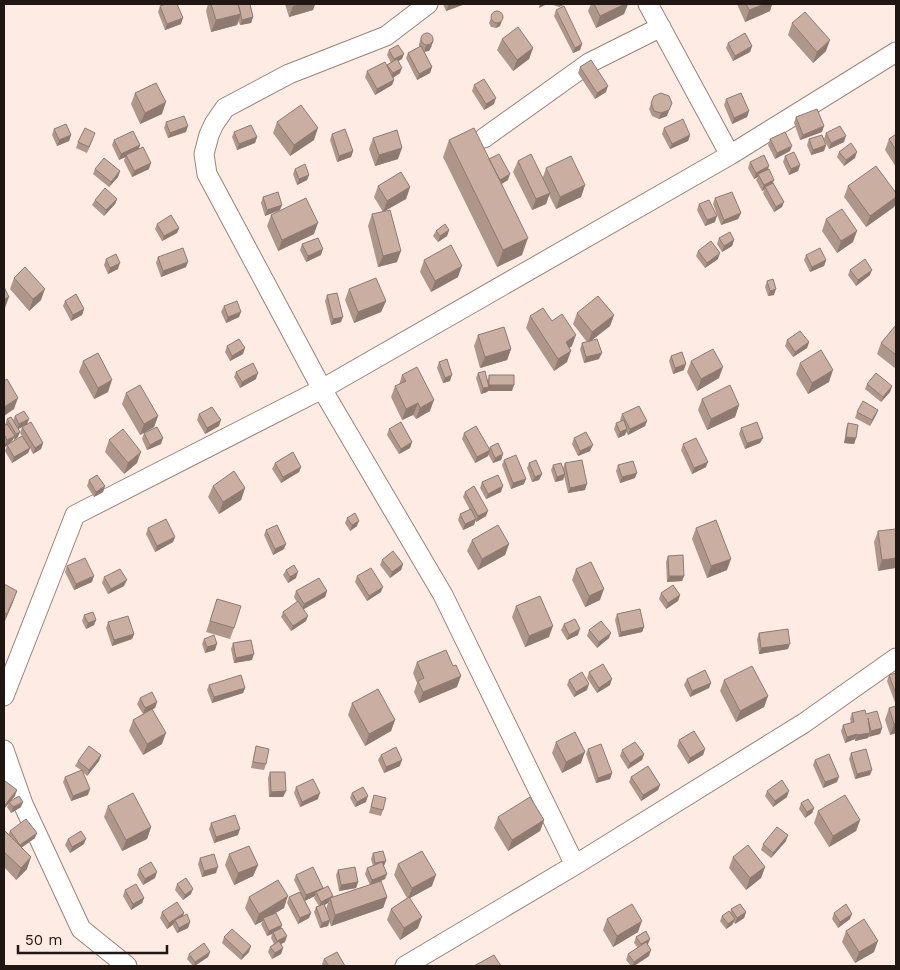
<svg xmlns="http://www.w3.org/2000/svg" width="900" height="970" viewBox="0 0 900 970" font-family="'Work Sans',sans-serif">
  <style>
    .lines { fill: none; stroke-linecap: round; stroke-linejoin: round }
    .minor-casing { stroke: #9e8276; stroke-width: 21 }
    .minor { stroke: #fff; stroke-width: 19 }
    .wall { fill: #af968b; fill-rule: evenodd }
    .shaded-wall { fill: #8e7a71 }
    .building { fill: #cbaea2; stroke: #8e7a71 }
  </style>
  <rect width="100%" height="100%" fill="#feebe4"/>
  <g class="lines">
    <defs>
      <path id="minor" d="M428,4L386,36L289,74L225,108L214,124L209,135L204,154L207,174L322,389L443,595L575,865
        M648,4L730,155
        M484,138L589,63L661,27
        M4,696L75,515L322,389L730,155L896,52
        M4,750L23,804L81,929L127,966
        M405,966L575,865L804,723L896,658"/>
    </defs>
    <use href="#minor" class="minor-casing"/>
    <use href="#minor" class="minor"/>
  </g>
  <path class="wall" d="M208,4H250L253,17L251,23L240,25L238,20L237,25L211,32L206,11Z
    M285,4H315L313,10L289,17Z
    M443,4H465L446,11Z
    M552,4H565L559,7L553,5Z
    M591,4H628L624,14L596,28L588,11Z
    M737,4H772L770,11L745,22Z
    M160,6L181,24L165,30L158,12Z
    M556,10L582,44L580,50L573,53L554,16Z
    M493,13L500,26L496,28L491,27L489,23Z
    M792,23L826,51L813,63L788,35Z
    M421,38L432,46L429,51H424L432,67L430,73L417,80L406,58L408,53L419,47V44Z
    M502,39L533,48L529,59L513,71L497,50Z
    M728,43L752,46L750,52L733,61L726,48Z
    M389,50L402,59L398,61L400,73L393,78L394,80L392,85L375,95L365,77L367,71L387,66V65L391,63L387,55Z
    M580,67L606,92L595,99L578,73Z
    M474,85L494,104L484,110L472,91Z
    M135,93L162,114L140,124L131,104Z
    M654,96L667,116L659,119L652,116L649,109Z
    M726,99L749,111L747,117L732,124L724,105Z
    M796,117L822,132L800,140L794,123Z
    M166,122L186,132L168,138L164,128Z
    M277,122L314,140L290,156L273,133Z
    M664,128L690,135L688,141L670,149L662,134Z
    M54,129L71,135L69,141L57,146L52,135Z
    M234,132L257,137L255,143L237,150L232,137Z
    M826,133L844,142L829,149L824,139Z
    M332,134L353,151L351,157L337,162L330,140Z
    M896,134V167L885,150L889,139Z
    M373,138L398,159L375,166L369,149Z
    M93,139L87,153L76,148L78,142Z
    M770,139L790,151L775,159L768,145Z
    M809,139L826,145L824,151L811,155L807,145Z
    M114,140L140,145L138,149L149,169L132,177L124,161L125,157L119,160L112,145Z
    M449,140L489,159L508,180L502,184L522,255L497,267L443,157Z
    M839,152L855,158L844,166L837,157Z
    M785,156L800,165L798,171L789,175L783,162Z
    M518,161L543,177L546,168L585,185L581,197L556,209L549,195L546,204L532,210L513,172Z
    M750,162L768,169L782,207L774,212L763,193L764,190L762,191L756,180L758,177L754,179L748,168Z
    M95,169L120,171L118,177L109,187L93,174Z
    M295,169L309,175L307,180L297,185L293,174Z
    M378,186L410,187L406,199L384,211L397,262L378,267L368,226L372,214L383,212L374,197Z
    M848,186L896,193V202L894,207L866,227L844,197Z
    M263,197L280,210L265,216L261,203Z
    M715,198L741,213L738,219L721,225L713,204Z
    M117,199L115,204L104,216L92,205L95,200Z
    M699,204L715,222L705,226L697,210Z
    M271,215L314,234L278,251L267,226Z
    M826,219L853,242L837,253L822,231Z
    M157,224L179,228L177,233L162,241L155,229Z
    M449,230L447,236L438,242L433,236L436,231Z
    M719,238L734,240L732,246L722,252L717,244Z
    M302,244L321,255L306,262L300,250Z
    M698,251L718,259L705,268L696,256Z
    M806,255L826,260L824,266L810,272L804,260Z
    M158,257L186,267L161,277L156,263Z
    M106,259L118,269L108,274L104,265Z
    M424,260L458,277L431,292L420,272Z
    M850,270L870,275L856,286L848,275Z
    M14,278L41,300L29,311L10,289Z
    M767,281L774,295L768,296L765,287Z
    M349,289L386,301L381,312L354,323L345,300Z
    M327,295L341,322L331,325L325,301Z
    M65,301L84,309L82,315L71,321L63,306Z
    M224,306L239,317L226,323L221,312Z
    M577,313L614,315L610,326L591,341L599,359L584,363L580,349L582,343L587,342L573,324Z
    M530,316L572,346L569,348L567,362L554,371L526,328Z
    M896,325V369L877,354L881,343Z
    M478,335L511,349L507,360L480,368L474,346Z
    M787,340L809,342L807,348L793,357L785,346Z
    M227,346L243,354L230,361L225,352Z
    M671,356L684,370L673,374L669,361Z
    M83,361L108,392L94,399L79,372Z
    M691,361L719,378L697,391L687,372Z
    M439,362L450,381L443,383L437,368Z
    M800,363L829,382L808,394L796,374Z
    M236,372L256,379L240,388L234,377Z
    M478,373L488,380L489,375L512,391H488L487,392L481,394L476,378Z
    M402,375L430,411L416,419L413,415L402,420L391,397L395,386L399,385Z
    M867,384L892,386L890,392L881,402L865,389Z
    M126,393L158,416L154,427L140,435L122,404Z
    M702,399L739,405L735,417L707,430L698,410Z
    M878,410L876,415L870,426L855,418L857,412Z
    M199,414L219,426L205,434L197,420Z
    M622,414L647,421L645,426L628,435L626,432L625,435L618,438L614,429L616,423L621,421L620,420Z
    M15,416L29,419L27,424L18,429V437L14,440V438L12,441L6,446L4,449V426L5,425L7,419L13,420Z
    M848,423L856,438L854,444L844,443L846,429Z
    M22,427L43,443L41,449L33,454L30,448L28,453L12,463L5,451L7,445L24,439L20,433Z
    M741,428L763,438L760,443L745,449L739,434Z
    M389,429L412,442L410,448L399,454L387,435Z
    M144,433L161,444L147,450L142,439Z
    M464,433L489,450L490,447L503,454L501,460L493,463L488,454V456L475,463L462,439Z
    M574,438L590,451L578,456L572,444Z
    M109,440L137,463L124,474L105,452Z
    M683,444L706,467L692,474L681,450Z
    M504,460L524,484L511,489L502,465Z
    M275,463L301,467L299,472L281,483L272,469Z
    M529,463L542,474L539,480L532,482L527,468Z
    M565,463L585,490L568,493L564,476L563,480L555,482L551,470L553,465L563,468Z
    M618,465L635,478L620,483L616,471Z
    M89,480L105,486L103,492L94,497L87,486Z
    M482,482L501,492L486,499L480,488Z
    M213,486L245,488L241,500L219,514L208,497Z
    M465,492L486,516L476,522L475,520L474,525L463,530L458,520L460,514L470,510L463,497Z
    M347,518L357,526L350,531L345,523Z
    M148,528L175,537L173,542L155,552L146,534Z
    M696,528L727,570L707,578L692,539Z
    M896,529L878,571L874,542L878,531Z
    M266,530L284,549L273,555L264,535Z
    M472,540L509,544L505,555L478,570L467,551Z
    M668,556L684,576L682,581L667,582L666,562Z
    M382,560L403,564L401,570L390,578L380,565Z
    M67,566L92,582L74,590L65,572Z
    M576,569L600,600L585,607L572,580Z
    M286,570L296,578L288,583L283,575Z
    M357,576L381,592L367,601L355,582Z
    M104,577L124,586L108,594L102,583Z
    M4,584L13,602L4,623Z
    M296,591H327L325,597L304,609L306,621L291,631L281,617L283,612L297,602L294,597Z
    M661,593L680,595L678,601L666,609L659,599Z
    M217,599L234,628L230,639L206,632Z
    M516,606L549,637L525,647L512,617Z
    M617,614L644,627L642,632L619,637L615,620Z
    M84,615L96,620L94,625L86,629L82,621Z
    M108,622L134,634L132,639L112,646L106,628Z
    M564,624L578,635L567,640L561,630Z
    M589,630L609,638L597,648L587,636Z
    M759,633L788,649L759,654L757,639Z
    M204,639L215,650L205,653L202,644Z
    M233,643L252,660L234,663L231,649Z
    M417,662L457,687L419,703L414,692L417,683L413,673Z
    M589,672L610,685L597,693L587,678Z
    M896,673V705L887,681L889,675Z
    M687,679L711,683L709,688L690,697L684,685Z
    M569,680L587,690L574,697L567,685Z
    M724,680L768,696L764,707L736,722L720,691Z
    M209,685L245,688L243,693L212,703L207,690Z
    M140,698L157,702L155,708L152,709L162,744L143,755L129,731L133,720L143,714L137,704Z
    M352,703L395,720L391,731L365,746L348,715Z
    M896,706V733L890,735L885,720L889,708Z
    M852,713L866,714L882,728L880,734L869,736L868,738L855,741V739L845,743L841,731L843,725L851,723L850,719Z
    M679,740L705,749L703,755L688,764L677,746Z
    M556,742L581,763L562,773L552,753Z
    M256,746L266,764L264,770L251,768Z
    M588,749L612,773L610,779L596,783L586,754Z
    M622,750L644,754L642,760L628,769L620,756Z
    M851,753L870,775L855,779L849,759Z
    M101,755L99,761L87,776L83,772L88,795L71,801L63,782L65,777L81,770L75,766L78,761Z
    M381,755L400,766L384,773L378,760Z
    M815,760L837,782L823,788L813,765Z
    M270,772L286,791L283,797H269L268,778Z
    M631,777L660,785L658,790L641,801L629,782Z
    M296,787L318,799L300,807L294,793Z
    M767,791L787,797L773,807L765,796Z
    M352,793L366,802L355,807L350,798Z
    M374,795L383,810L381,816L369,813Z
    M15,796L10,801L21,807L11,813L7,807L9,803L4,809Z
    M801,803L814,808L812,813L805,818L799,809Z
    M108,806L151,827L147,839L122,851L104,817Z
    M818,811L860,820L856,831L829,847L814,823Z
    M498,817L544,820L540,831L508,851L494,828Z
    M211,823L238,835L214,843L209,829Z
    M4,830L8,835L10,831L35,838L21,848L27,869L16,880L4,867Z
    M68,839L84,844L70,853L65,845Z
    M786,841L771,858L761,850L763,844Z
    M373,853L384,866L385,879L379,882L387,897L383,908L331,926L329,921L328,926L320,928L314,912L316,907L319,906L314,898L315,896L305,901L311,913L309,918L298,924L287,903L289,897L300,892L294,880L296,875L323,888L322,889L333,897L370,885L365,874L367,868L373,866L371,859ZM328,903L326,909L325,905Z
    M229,854L258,865L253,876L234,885L225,865Z
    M733,857L765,867L761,878L746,890L729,868Z
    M200,858L216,873L202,877L198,864Z
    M398,864L432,886L410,898L418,928L400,940L387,920L391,909L407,898L394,875Z
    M139,869L155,878L143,885L137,875Z
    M338,870L358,882L356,888L339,891L336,875Z
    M177,884L191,894L183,900L175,890Z
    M125,890L144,898L142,903L131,910L123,896Z
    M249,897L284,908L273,914L281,928L285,942L281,944L283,948L281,954L272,959L268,952L270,947L274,944L271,938L272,934L267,936L261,924L263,921L255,925L245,908Z
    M731,909L746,912L744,918L735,924L734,922L732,925L726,929L720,921L722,916L730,913Z
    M162,912L184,913L183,916L190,922L188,928L177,933L173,926L174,924L167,929L160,918Z
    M834,913L850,919L838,928L832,919Z
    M607,919L638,932L613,947L603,930Z
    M846,931L874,952L855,963L842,942Z
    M224,937L249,952L241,960L222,943Z
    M636,937L650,939L647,945L649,956L634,966H631L626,960L628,954L638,948L634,943Z
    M210,952L208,957L195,966H193L187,959L189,954Z
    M324,959L345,966H323L322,964Z"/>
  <path class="shaded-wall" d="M300,4H315L313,10L289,17L293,6Z
    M449,4H465L446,11Z
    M540,4H547L539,8Z
    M561,4H565L559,7Z
    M625,4H628L624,14L596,28L600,16Z
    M765,4H772L770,11L745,22L749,10Z
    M241,14L237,25L211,32L216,20Z
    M253,17L251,23L240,25L242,20Z
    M183,18L181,24L165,30L167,24Z
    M502,21L500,26L496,28L498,23Z
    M434,40L429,51L424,52L426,46Z
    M830,40L826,51L813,63L817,52Z
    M582,44L580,50L573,53L575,48Z
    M752,46L750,52L733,61L735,56Z
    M533,48L529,59L513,71L517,60Z
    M404,54L402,59L392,64L394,59Z
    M432,67L430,73L417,80L419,74Z
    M402,68L400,73L391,79L393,73Z
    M394,80L392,85L375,95L377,89Z
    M608,86L606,92L595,99L597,93Z
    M496,98L494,104L484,110L486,104Z
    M166,102L162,114L140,124L145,113Z
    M672,103L667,116L659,119L661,113Z
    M749,111L747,117L732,124L734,118Z
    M188,126L186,132L168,138L170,133Z
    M824,126L822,132L800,140L803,135Z
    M318,128L314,140L290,156L294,145Z
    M71,135L69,141L57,146L59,140Z
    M690,135L688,141L670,149L672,144Z
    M846,136L844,142L829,149L831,143Z
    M257,137L255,143L237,150L239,144Z
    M140,145L138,151L119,160L121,154Z
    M826,145L824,151L811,155L813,150Z
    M792,146L790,151L775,159L777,153Z
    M402,148L398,159L375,166L379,155Z
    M353,151L351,157L337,162L339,156Z
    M857,152L855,158L844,166L846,160Z
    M151,163L149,169L132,177L134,171Z
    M800,165L798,171L789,175L791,169Z
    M769,166L767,172L758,174V177L754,179L756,173Z
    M120,171L118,177L109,187L111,182Z
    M510,174L508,180L494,188L497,182Z
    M309,175L307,180L297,185L299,179Z
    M774,180L772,186L765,187L764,190L762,191L764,185Z
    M585,185L581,197L556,209L560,197Z
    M410,187L406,199L383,212L387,201Z
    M550,193L546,204L532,210L536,199Z
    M896,197V202L894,207L866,227L870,216Z
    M117,199L115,204L104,216L106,210Z
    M784,202L782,207L774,212L776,207Z
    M282,205L280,210L265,216L267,210Z
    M741,213L738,219L721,225L724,220Z
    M717,216L715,222L705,226L707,220Z
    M318,223L314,234L278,251L282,240Z
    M179,228L177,233L162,241L164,236Z
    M449,230L447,236L438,242L440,236Z
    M857,231L853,242L837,253L841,241Z
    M528,238L522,255L497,267L503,250Z
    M734,240L732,246L722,252L724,246Z
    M323,249L321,255L306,262L308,256Z
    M401,251L397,262L378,267L383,256Z
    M720,253L718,259L705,268L707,263Z
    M826,260L824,266L810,272L812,267Z
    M188,262L186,267L161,277L163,271Z
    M120,263L118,269L108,274L110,268Z
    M462,266L458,277L431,292L435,281Z
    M872,270L870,275L856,286L858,280Z
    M45,289L41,300L29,311L33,299Z
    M776,289L774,295L768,296L770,291Z
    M9,297L5,308L4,309V299Z
    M386,301L381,312L354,323L358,312Z
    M84,309L82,315L71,321L73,315Z
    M241,312L239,317L226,323L228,317Z
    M614,315L610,326L588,343L592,332Z
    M343,317L341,322L331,325L333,319Z
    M576,335L572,346L561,354L566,342Z
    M809,342L807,348L793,357L795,352Z
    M245,348L243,354L230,361L232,356Z
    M511,349L507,360L480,368L485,357Z
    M571,351L567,362L554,371L558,359Z
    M602,353L599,359L584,363L586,357Z
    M686,364L684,370L673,374L675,368Z
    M723,367L719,378L697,391L701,379Z
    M833,370L829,382L808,394L812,383Z
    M258,373L256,379L240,388L242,382Z
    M452,375L450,381L443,383L445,378Z
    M112,380L108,392L94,399L98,388Z
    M489,385H514L512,391H488L487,392L481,394L483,388Z
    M892,386L890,392L881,402L883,397Z
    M18,398L14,409L4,416V407Z
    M434,400L430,411L416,419L420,408Z
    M418,403L413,415L402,420L406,409Z
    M739,405L735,417L707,430L711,419Z
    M878,410L876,415L870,426L872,420Z
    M158,416L154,427L140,435L144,424Z
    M29,419L27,424L17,430L19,424Z
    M221,420L219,426L205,434L207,428Z
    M647,421L645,426L628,435L630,429Z
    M627,429L625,435L618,438L620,432Z
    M20,432L18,437L14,440L16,434Z
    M15,436L12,441L6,446L4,449V445L6,443L7,440Z
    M846,437L856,438L854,444L844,443Z
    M163,438L161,444L147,450L150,445Z
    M763,438L760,443L745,449L747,443Z
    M412,442L410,448L399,454L401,449Z
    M43,443L41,449L33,454L35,448Z
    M593,445L590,451L578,456L580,451Z
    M30,448L28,453L12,463L14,457Z
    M490,450L488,456L475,463L477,457Z
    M141,452L137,463L124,474L128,463Z
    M503,454L501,460L493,463L495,458Z
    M708,462L706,467L692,474L694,468Z
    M301,467L299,472L281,483L283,477Z
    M637,473L635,478L620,483L622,477Z
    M542,474L539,480L532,482L535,477Z
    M565,474L563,480L555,482L557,477Z
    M526,479L524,484L511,489L513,483Z
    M587,484L585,490L568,493L570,488Z
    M105,486L103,492L94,497L96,492Z
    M503,486L501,492L486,499L488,494Z
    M245,488L241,500L219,514L223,502Z
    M488,511L486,516L476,522L478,516Z
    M476,519L474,525L463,530L465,524Z
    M359,521L357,526L350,531L352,525Z
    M175,537L173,542L155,552L157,546Z
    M286,544L284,549L273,555L275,549Z
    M509,544L505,555L478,570L482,559Z
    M896,558V568L878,571L882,560Z
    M731,559L727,570L707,578L711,566Z
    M403,564L401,570L390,578L392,572Z
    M298,572L296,578L288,583L290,577Z
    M94,576L92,582L74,590L76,584Z
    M669,576H684L682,581L667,582Z
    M127,580L124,586L108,594L111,589Z
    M383,587L381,592L367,601L369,596Z
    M604,589L600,600L585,607L589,596Z
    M17,591L13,602L4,623L7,614Z
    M327,591L325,597L302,610L304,604Z
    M680,595L678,601L666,609L668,603Z
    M308,616L306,621L291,631L293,626Z
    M96,620L94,625L86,629L88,623Z
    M553,626L549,637L525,647L529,636Z
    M644,627L642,632L619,637L621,632Z
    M580,629L578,635L567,640L569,635Z
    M611,633L609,638L597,648L599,642Z
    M134,634L132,639L112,646L114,640Z
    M217,644L215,650L205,653L207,647Z
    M790,644L788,649L759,654L761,648Z
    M254,654L252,660L234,663L236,658Z
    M461,676L457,687L419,703L423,692Z
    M612,679L610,685L597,693L599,688Z
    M711,683L709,688L690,697L692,691Z
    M589,684L587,690L574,697L576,692Z
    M245,688L243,693L212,703L214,697Z
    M768,696L764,707L736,722L740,711Z
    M157,702L155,708L143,714L145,708Z
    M395,720L391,731L365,746L369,734Z
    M896,723V733L890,735L894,724Z
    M882,728L880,734L869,737L871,731Z
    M166,733L162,744L143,755L147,744Z
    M870,733L868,738L855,741L857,735Z
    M857,734L855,739L845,743L847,737Z
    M705,749L703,755L688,764L690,758Z
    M585,752L581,763L562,773L566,762Z
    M644,754L642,760L628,769L630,763Z
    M101,755L99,761L87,776L89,770Z
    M402,760L400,766L384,773L386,767Z
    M872,770L870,775L855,779L857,774Z
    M612,773L610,779L596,783L598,778Z
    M839,777L837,782L823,788L825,782Z
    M660,785L658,790L641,801L643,795Z
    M90,789L88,795L71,801L73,796Z
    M17,790L15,796L4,809V806Z
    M286,791L283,797H269L271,792Z
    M789,791L787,797L773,807L775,801Z
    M320,793L318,799L300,807L302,802Z
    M368,796L366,802L355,807L357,802Z
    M23,802L21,807L11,813L13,807Z
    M814,808L812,813L805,818L807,812Z
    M544,820L540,831L508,851L512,840Z
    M860,820L856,831L829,847L833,836Z
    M151,827L147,839L122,851L126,840Z
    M240,829L238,835L214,843L216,837Z
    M37,833L35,838L18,850L20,845Z
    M788,835L786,841L771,858L773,853Z
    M86,839L84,844L70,853L72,847Z
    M31,857L27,869L16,880L21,868Z
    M386,861L384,866L373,869L375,863Z
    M258,865L253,876L234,885L238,873Z
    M218,867L216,873L202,877L204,871Z
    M765,867L761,878L746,890L750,878Z
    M157,872L155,878L143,885L145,879Z
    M387,874L385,879L370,885L372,880Z
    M436,875L432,886L408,899L412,888Z
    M358,882L356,888L339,891L341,885Z
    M323,888L321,894L316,892L315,896L304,901L306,895Z
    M193,889L191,894L183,900L185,895Z
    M288,896L284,908L264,920L263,918V921L255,925L259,914Z
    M333,896L331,901L330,898L328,903L319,907L321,902Z
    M387,897L383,908L331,926L335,915Z
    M144,898L142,903L131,910L133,904Z
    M746,912L744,918L735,924L737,918Z
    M184,913L182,919L175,920L174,924L167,929L169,923Z
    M311,913L309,918L298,924L300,918Z
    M852,914L850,919L838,928L840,922Z
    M422,917L418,928L400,940L404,928Z
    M735,919L732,925L726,929L728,924Z
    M330,920L328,926L320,928L322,923Z
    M642,921L638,932L613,947L617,936Z
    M190,922L188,928L177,933L179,928Z
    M282,925L280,931L273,932L272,934L267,936L269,931Z
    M287,936L285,942L275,947L277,941Z
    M650,939L648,944L639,950L641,944Z
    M878,941L874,952L855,963L859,952Z
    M251,946L249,952L241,960L243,955Z
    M283,948L281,954L272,959L275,953Z
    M651,950L649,956L634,966H632L634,962Z
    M210,952L208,957L194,966L195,962Z"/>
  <path class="building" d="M166,4H177L183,18L167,24L160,6Z
    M211,4H238L241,14L216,20Z
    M238,4H250L253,17L242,20Z
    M594,4H625L600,16Z
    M746,4H765L749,10Z
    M564,6L582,44L575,48L556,10Z
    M491 17a6 6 0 1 1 12 0a6 6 0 1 1-12 0Z
    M805,12L830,40L817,52L792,23Z
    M518,27L533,48L517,60L502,39Z
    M421 39a6 6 0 1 1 12 0a6 6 0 1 1-12 0Z
    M745,33L752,46L735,56L728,43Z
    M398,45L404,54L394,59L389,50Z
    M421,46L432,67L419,74L408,53Z
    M397,59L402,68L393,73L387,65Z
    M591,60L608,86L597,93L580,67Z
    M385,62L394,80L377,89L367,71Z
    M484,79L496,98L486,104L474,85Z
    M156,83L166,102L145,113L135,93Z
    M661,93L669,96L672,103L669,110L661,113L654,111L651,103L654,96Z
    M741,93L749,111L734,118L726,99Z
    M301,105L318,128L294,145L277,122Z
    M817,109L824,126L803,135L796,117Z
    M184,116L188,126L170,133L166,122Z
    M683,119L690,135L672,144L664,128Z
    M66,124L71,135L59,140L54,129Z
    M251,125L257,137L239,144L234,132Z
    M840,126L846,136L831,143L826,133Z
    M85,128L95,133L89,147L78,142Z
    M474,128L528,238L503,250L449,140Z
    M345,129L353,151L339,156L332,134Z
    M397,130L402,148L379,155L373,138Z
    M133,131L140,145L121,154L114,140Z
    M785,132L792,146L777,153L770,139Z
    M896,134V150L889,139Z
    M822,135L826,145L813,150L809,139Z
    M851,143L857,152L846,160L839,152Z
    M143,147L151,163L134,171L126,155Z
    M794,152L800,165L791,169L785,156Z
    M499,154L510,174L500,180L489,159Z
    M531,154L550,193L536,199L518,161Z
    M764,155L769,166L756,173L750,162Z
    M571,156L585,185L560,197L546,168Z
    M104,158L120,171L111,182L95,169Z
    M305,164L309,175L299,179L295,169Z
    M876,166L896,193V197L870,216L848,186Z
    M769,169L774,180L764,185L758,174Z
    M401,172L410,187L387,201L378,186Z
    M773,183L784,202L776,207L765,187Z
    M105,188L117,199L106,210L95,200Z
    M278,192L282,205L267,210L263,197Z
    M732,192L741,213L724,220L715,198Z
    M306,198L318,223L282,240L271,215Z
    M709,200L717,216L707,220L699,204Z
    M842,209L857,231L841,241L826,219Z
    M390,210L401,251L383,256L372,214Z
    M171,215L179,228L164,236L157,224Z
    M445,224L449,230L440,236L436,231Z
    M730,232L734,240L724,246L719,238Z
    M318,238L323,249L308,256L302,244Z
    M711,241L720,253L707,263L698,251Z
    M451,245L462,266L435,281L424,260Z
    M183,248L188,262L163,271L158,257Z
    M820,248L826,260L812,267L806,255Z
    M116,254L120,263L110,268L106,259Z
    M865,259L872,270L858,280L850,270Z
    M25,267L45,289L33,299L14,278Z
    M376,278L386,301L358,312L349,289Z
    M773,279L776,289L770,291L767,281Z
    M4,287L9,297L4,299Z
    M337,293L343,317L333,319L327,295Z
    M76,294L84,309L73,315L65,301Z
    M598,296L614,315L592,332L577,313Z
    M237,301L241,312L228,317L224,306Z
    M543,308L552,321L562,314L576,335L566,342L571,351L558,359L530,316Z
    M896,325V355L881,343Z
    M504,327L511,349L485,357L478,335Z
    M800,331L809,342L795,352L787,340Z
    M239,339L245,348L232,356L227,346Z
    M597,339L602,353L586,357L582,343Z
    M713,349L723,367L701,379L691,361Z
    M821,350L833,370L812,383L800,363Z
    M682,352L686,364L675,368L671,356Z
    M98,353L112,380L98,388L83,361Z
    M447,359L452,375L445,378L439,362Z
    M253,363L258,373L242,382L236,372Z
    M417,367L434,400L420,408L418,403L406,409L395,386L406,381L402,375Z
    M485,371L489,387L483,388L478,373Z
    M876,373L892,386L883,397L867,384Z
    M489,375H514V385H489Z
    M7,379L18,398L4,407V381Z
    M140,385L158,416L144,424L126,393Z
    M730,385L739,405L711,419L702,399Z
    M863,401L878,410L872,420L857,412Z
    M639,406L647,421L630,429L622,414Z
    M212,407L221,420L207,428L199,414Z
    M24,411L29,419L19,424L15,416Z
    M11,417L20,432L16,434L7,419Z
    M624,420L627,429L620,432L616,423Z
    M31,422L43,443L35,448L22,427Z
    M401,422L412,442L401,449L389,429Z
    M757,422L763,438L747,443L741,428Z
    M848,423L858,425L856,438L846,437Z
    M7,424L15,436L7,440L4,434V426Z
    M476,426L490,450L477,457L464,433Z
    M157,427L163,438L150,445L144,433Z
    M123,429L141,452L128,463L109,440Z
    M586,432L593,445L580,451L574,438Z
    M22,436L30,448L14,457L7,445Z
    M696,438L708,462L694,468L683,444Z
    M498,443L503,454L495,458L490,447Z
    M293,452L301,467L283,477L275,463Z
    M516,455L526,479L513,483L504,460Z
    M536,460L542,474L535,477L529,463Z
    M582,460L587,484L570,488L565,463Z
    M633,461L637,473L622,477L618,465Z
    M561,463L565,474L557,477L553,465Z
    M234,471L245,488L223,502L213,486Z
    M97,475L105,486L96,492L89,480Z
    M498,475L503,486L488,494L482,482Z
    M474,486L488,511L478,516L465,492Z
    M471,509L476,519L465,524L460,514Z
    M355,513L359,521L352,525L347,518Z
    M166,519L175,537L157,546L148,528Z
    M716,520L731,559L711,566L696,528Z
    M277,525L286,544L275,549L266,530Z
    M498,525L509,544L482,559L472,540Z
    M896,529V558L882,560L878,531Z
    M393,551L403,564L392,572L382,560Z
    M683,555L684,576H669L668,556Z
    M85,558L94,576L76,584L67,566Z
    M591,562L604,589L589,596L576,569Z
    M294,565L298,572L290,577L286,570Z
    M371,568L383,587L369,596L357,576Z
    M120,569L127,580L111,589L104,577Z
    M319,578L327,591L304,604L296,591Z
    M4,584L17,591L7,614L4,613Z
    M673,585L680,595L668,603L661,593Z
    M540,596L553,626L529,636L516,606Z
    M217,599L241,606L234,628L210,621Z
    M298,601L308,616L293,626L283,612Z
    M640,609L644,627L621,632L617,614Z
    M93,612L96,620L88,623L84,615Z
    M128,616L134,634L114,640L108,622Z
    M575,619L580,629L569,635L564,624Z
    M601,621L611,633L599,642L589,630Z
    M788,629L790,644L761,648L759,633Z
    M214,635L217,644L207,647L204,639Z
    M251,640L254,654L236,658L233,643Z
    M446,650L453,666L456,665L461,676L423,692L418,681L424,678L417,662Z
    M603,664L612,679L599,688L589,672Z
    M752,666L768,696L740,711L724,680Z
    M705,670L711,683L692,691L687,679Z
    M582,672L589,684L576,692L569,680Z
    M896,673V694L889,675Z
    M241,675L245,688L214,697L209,685Z
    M378,689L395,720L369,734L352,703Z
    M152,692L157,702L145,708L140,698Z
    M896,706V723L894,724L889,708Z
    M152,709L166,733L147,744L133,720Z
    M865,710L866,714L877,711L882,728L871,731L868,718L870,733L857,735V734L847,737L843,725L854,722L852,713Z
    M694,731L705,749L690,758L679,740Z
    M575,732L585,752L566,762L556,742Z
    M635,742L644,754L630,763L622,750Z
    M601,744L612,773L598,778L588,749Z
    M89,746L101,755L89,770L78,761Z
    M256,746L269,749L266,764L253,762Z
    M396,747L402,760L386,767L381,755Z
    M866,749L872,770L857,774L851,753Z
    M829,754L839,777L825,782L815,760Z
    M648,766L660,785L643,795L631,777Z
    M82,770L90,789L73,796L65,777Z
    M270,772H285L286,791L271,792Z
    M313,779L320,793L302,802L296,787Z
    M782,780L789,791L775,801L767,791Z
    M5,781L17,790L4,806V784Z
    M363,787L368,796L357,802L352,793Z
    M133,793L151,827L126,840L108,806Z
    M374,795L386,798L383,810L371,807Z
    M845,795L860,820L833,836L818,811Z
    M19,796L23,802L13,807L9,802Z
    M530,797L544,820L512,840L498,817Z
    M808,799L814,808L807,812L801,803Z
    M235,815L240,829L216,837L211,823Z
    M26,819L37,833L20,845L10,831Z
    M777,827L788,835L773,853L763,844Z
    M4,830L31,857L21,868L4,852Z
    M81,831L86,839L72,847L68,839Z
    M748,845L765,867L750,878L733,857Z
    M249,846L258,865L238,873L229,854Z
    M383,851L386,861L375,863L373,853Z
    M422,851L436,875L412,888L398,864Z
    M214,854L218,867L204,871L200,858Z
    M151,862L157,872L145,879L139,869Z
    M382,862L387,874L372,880L367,868Z
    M313,867L323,888L306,895L296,875Z
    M355,867L358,882L341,885L338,870Z
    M186,878L193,889L185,895L177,884Z
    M278,880L288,896L259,914L249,897Z
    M381,881L387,897L335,915L330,898Z
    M136,884L144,898L133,904L125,890Z
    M328,886L333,896L321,902L316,892Z
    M300,892L311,913L300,918L289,897Z
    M409,897L422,917L404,928L391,909Z
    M177,902L184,913L169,923L162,912Z
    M324,904L330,920L322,923L316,907Z
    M632,904L642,921L617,936L607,919Z
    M740,904L746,912L737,918L731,909Z
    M846,904L852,914L840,922L834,913Z
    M729,911L735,919L728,924L722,916Z
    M276,913L282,925L269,931L263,918Z
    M187,914L190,922L179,928L175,920Z
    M864,919L878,941L859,952L846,931Z
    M282,928L287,936L277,941L273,932Z
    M232,929L251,946L243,955L224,937Z
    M646,931L650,939L641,944L636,937Z
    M279,941L283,948L275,953L270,947Z
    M646,942L651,950L634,962L628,954Z
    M204,943L210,952L195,962L189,954Z
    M337,952L345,966H329L324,959Z
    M494,955L501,966H474Z"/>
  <rect width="900" height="970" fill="none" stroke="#211712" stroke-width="10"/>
  <path d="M18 945v8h149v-8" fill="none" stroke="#211712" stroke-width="2.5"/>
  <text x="25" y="945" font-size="15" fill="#211712" stroke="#feebe4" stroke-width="4" paint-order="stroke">50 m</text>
</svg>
